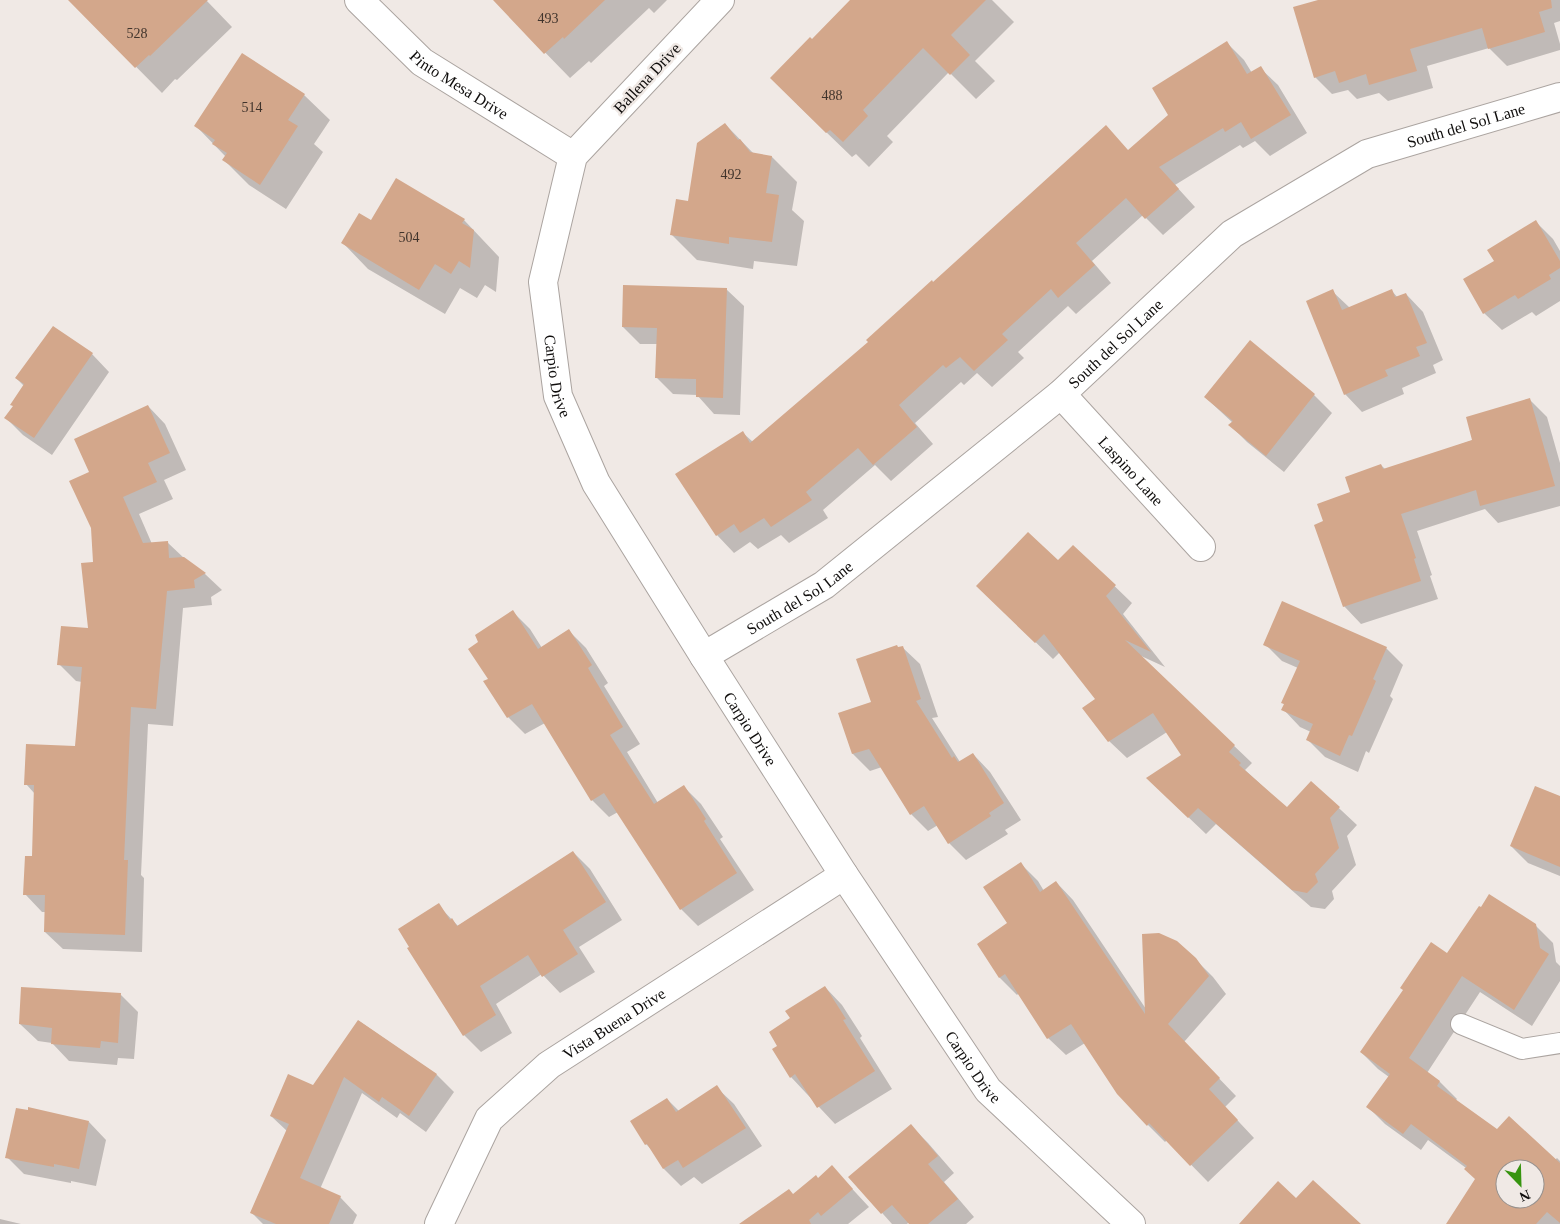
<svg xmlns="http://www.w3.org/2000/svg" width="1560" height="1224" viewBox="0 0 1560 1224" font-family="'Times New Roman',serif">
  <style>
    .shadow { fill: #0003; fill-rule: evenodd }
    .building { fill: #d3a78b; fill-rule: evenodd }
    .lines { fill: none; stroke-linecap: round; stroke-linejoin: round }
    .service-casing { stroke: #aba4a0; stroke-width: 22 }
    .minor-casing { stroke: #aba4a0; stroke-width: 30 }
    .service { stroke: #fff; stroke-width: 20 }
    .minor { stroke: #fff; stroke-width: 28 }
    .labels { text-anchor: middle; dominant-baseline: central; stroke-width: 5; stroke-linejoin: round; paint-order: stroke }
    .number-label { font-size: 14px; fill: #40342c }
    .street-label { font-size: 16px; fill: #0f0d0c; stroke: #f0e9e5 }
  </style>
  <rect width="100%" height="100%" fill="#f0e9e5"/>
  <path class="shadow" d="M92,0H206L232,27L177,80L175,79L162,93L81,11Z
    M494,0H667L654,13L649,8L591,63L589,61L570,78Z
    M852,0H992L1014,22L975,61L995,81L976,99L949,72L887,136L893,142L869,167L856,154L852,157L797,104L812,41Z
    M1322,0H1560V21L1554,23L1560,44V50L1507,66L1489,48L1427,66L1433,88L1388,101L1379,93L1357,99L1348,90L1332,94L1315,77Z
    M1227,43L1244,60L1252,73L1260,68L1278,85L1307,133L1270,156L1255,141L1243,148L1240,145L1175,185L1195,207L1163,235L1143,215L1092,261L1111,283L1076,314L1068,306L1018,352L1024,358L992,387L977,373L964,385L961,382L915,423L933,444L891,481L875,465L823,510L828,518L789,543L781,535L758,549L750,542L734,553L717,535L743,433L753,442L870,342L933,284L1129,151L1170,115Z
    M304,95L330,120L314,144L323,152L286,209L249,185L224,160L226,157L196,126Z
    M725,124L754,154L772,157L797,182L792,210L804,221L797,266L754,261L753,269L697,260L672,235L689,202Z
    M464,220L499,257L496,292L485,285L477,298L460,288L445,314L368,269L343,243L371,221Z
    M1536,222L1553,239L1560,251V301L1536,316L1532,312L1502,330L1484,313L1495,261Z
    M726,289L744,306L740,415L714,414L697,395L673,394L656,377L657,344H640L623,327Z
    M1332,291L1350,308L1392,291L1398,298L1406,294L1423,312L1443,360L1433,365L1436,373L1402,388L1404,394L1362,412L1345,394Z
    M1250,342L1314,395L1332,413L1284,472L1247,442L1230,425L1233,423L1205,397Z
    M92,354L109,372L52,455L23,435L6,418L14,407L24,386L16,378Z
    M1530,400L1547,417L1560,463V506L1498,523L1485,509L1417,531L1432,575L1430,576L1438,599L1361,624L1344,606L1324,522L1352,493L1381,465L1386,470L1473,440Z
    M148,406L165,424L186,470L164,480L173,499L139,514L152,544L167,542L185,559L205,574L222,590L211,597L212,605L183,608L173,726L148,724L141,875L144,878L142,952L63,949L45,932L46,912H42L25,894L33,857L35,794L26,784L76,747L82,682L76,681L59,664L89,629L95,563L91,472Z
    M1073,546L1132,603L1123,614L1165,667L1139,655L1252,763L1245,770L1257,781L1287,809L1311,782L1357,825L1347,836L1356,865L1332,891L1334,899L1325,909L1311,907L1216,824L1206,834L1165,795L1182,755L1167,732L1127,758L1109,741L1096,699L1060,652L1053,659L995,603L1058,562Z
    M513,612L530,629L542,648L569,631L586,648L608,683L604,686L640,744L627,752L658,803L684,787L701,804L723,837L720,839L754,890L698,926L681,909L618,812L609,817L592,800L545,723L525,734L508,717L489,679L480,642Z
    M1265,644L1386,648L1403,665L1390,696L1393,699L1369,753L1366,751L1358,772L1325,757L1308,740L1311,732L1300,727L1283,709L1285,705L1283,703L1298,668L1282,661Z
    M902,647L920,664L938,717L932,718L960,762L973,754L990,772L1021,820L1005,830L1008,834L966,860L949,843L938,825L928,831L911,814L882,767L870,771L853,754L839,714L873,703L899,648Z
    M1560,797V876L1528,863L1511,846Z
    M573,852L590,869L622,920L579,947L595,972L560,993L542,974L496,1004L512,1033L481,1052L464,1035L438,905L458,926Z
    M1021,864L1038,881L1044,891L1056,882L1073,900L1146,1009L1195,959L1213,977L1226,994L1184,1042L1236,1096L1225,1107L1254,1138L1208,1182L1167,1140L1165,1142L1148,1125L1085,1043L1066,1055L1048,1038L1019,993L1017,995L1000,978L978,944L1009,924Z
    M1535,925L1553,943L1556,962L1560,966V981L1532,1026L1480,992L1427,1073L1440,1082L1457,1099L1455,1101L1497,1131L1555,1160L1557,1158L1560,1161V1224H1447L1476,1179L1466,1168L1428,1140L1421,1150L1385,1124L1368,1107L1389,1077L1378,1069L1361,1052L1448,955ZM1505,1169H1535V1199H1505Z
    M825,987L842,1005L862,1036L860,1038L892,1089L835,1124L791,1077L779,1046L791,1019Z
    M121,995L138,1012L134,1059L118,1058L117,1065L69,1061L52,1043L38,1041L20,1024Z
    M359,1021L437,1075L454,1092L426,1132L400,1113L397,1118L362,1093L320,1189L340,1197L357,1215L353,1224H263L251,1212L287,1131L271,1116L314,1087Z
    M716,1087L734,1104L762,1146L702,1184L694,1177L681,1186L664,1169L654,1152L646,1144L667,1099L679,1111Z
    M89,1122L106,1140L96,1186L71,1181V1183L24,1174L7,1157Z
    M911,1126L928,1143L954,1173L944,1182L974,1217L966,1224H910L909,1222L907,1224H892L850,1177Z
    M832,1167L869,1207L848,1224H753L818,1179Z
    M0,1219L21,1224H0Z"/>
  <path class="building" d="M68,0H208L150,56L149,55L135,68Z
    M493,0H605L564,39L563,37L544,54Z
    M850,0H986L951,35L970,55L950,75L923,48L863,110L868,116L843,142L830,130L826,133L770,78L810,37L812,39Z
    M1318,0H1551L1552,8L1539,12L1545,32L1488,49L1482,28L1410,49L1417,71L1369,85L1366,74L1339,83L1335,71L1314,78L1293,7Z
    M1227,41L1247,74L1261,66L1291,115L1251,139L1241,122L1225,132L1223,128L1159,167L1179,189L1145,219L1126,198L1076,243L1095,265L1058,298L1051,289L1002,334L1008,340L974,371L960,357L946,368L943,365L899,405L917,427L873,465L858,448L806,492L812,500L771,527L764,518L740,533L734,524L716,536L675,474L743,431L750,443L868,342L866,340L932,280L933,282L1106,125L1128,150L1168,115L1152,88Z
    M242,53L305,94L288,120L298,126L260,185L222,160L227,153L212,144L215,140L194,126Z
    M725,123L738,140L740,139L750,152L772,156L766,193L779,195L772,242L729,237V244L670,235L676,199L688,201L697,143Z
    M396,178L465,219L462,223L474,230L470,268L459,261L451,274L435,264L419,290L341,243L359,213L371,220Z
    M1536,220L1560,261V268L1549,275L1551,279L1518,299L1515,295L1483,314L1463,279L1494,261L1487,250Z
    M623,285L727,288L723,398L696,397V379L655,378L657,328L622,327Z
    M1333,289L1342,310L1392,289L1395,297L1406,293L1427,343L1416,347L1420,356L1385,370L1388,376L1344,395L1306,301Z
    M53,326L93,353L34,438L4,418L13,406L10,405L24,384L15,378Z
    M1250,340L1315,394L1266,456L1228,425L1233,421L1204,397Z
    M1530,398L1555,486L1480,506L1476,490L1401,514L1416,558L1414,559L1421,581L1343,607L1314,525L1323,521L1317,504L1350,492L1345,477L1381,464L1383,469L1472,440L1466,417Z
    M148,405L170,453L148,463L157,482L123,497L143,543L168,541L169,558L184,557L206,573L194,580L195,588L167,591L156,709L131,707L124,860H128L125,935L44,932L45,895H23L25,856H32L34,785H24L26,744L75,746L82,667L57,665L61,626L88,628L81,563L93,562L91,528L69,481L89,472L74,439Z
    M1028,532L1058,560L1073,545L1116,585L1106,596L1151,652L1125,640L1235,745L1229,752L1241,763L1239,765L1287,807L1311,781L1340,807L1330,818L1339,848L1315,874L1318,882L1307,893L1292,890L1198,808L1188,818L1146,778L1181,755L1153,713L1108,742L1082,708L1095,699L1044,634L1035,643L976,586Z
    M1282,601L1387,647L1373,679L1376,681L1352,736L1349,735L1340,756L1306,740L1313,724L1281,710L1284,704L1281,703L1300,661L1263,645Z
    M513,610L538,649L569,629L592,665L588,668L623,727L610,735L654,804L684,785L706,819L704,821L737,873L680,910L604,793L591,801L532,704L507,718L483,681L488,679L468,649L478,642L475,635Z
    M897,645L898,647L903,646L921,699L916,701L952,758L954,756L958,762L973,753L1004,803L989,813L991,816L948,844L924,806L910,815L869,749L852,754L838,713L871,702L856,659Z
    M1535,786L1560,796V867L1510,846Z
    M573,851L606,902L563,930L578,954L542,977L528,955L480,986L496,1015L463,1036L407,948L409,947L398,929L439,903L450,920L452,918L457,926Z
    M1021,862L1040,892L1056,881L1145,1014L1142,934L1159,933L1177,941L1196,958L1209,976L1168,1024L1220,1078L1209,1089L1238,1120L1190,1166L1149,1123L1147,1126L1117,1094L1071,1024L1047,1039L1005,974L999,978L977,944L1007,923L983,887Z
    M1489,894L1536,924L1540,948L1549,954L1514,1010L1462,976L1409,1058L1440,1081L1437,1086L1497,1129L1509,1116L1560,1163V1223L1547,1212L1536,1224H1446L1475,1179L1464,1169L1467,1166L1411,1124L1403,1134L1366,1107L1390,1074L1360,1052L1403,990L1400,988L1431,942L1447,953L1479,906L1481,907ZM1505,1169H1535V1199H1505Z
    M825,986L846,1019L843,1020L875,1071L817,1108L795,1074L790,1078L772,1049L777,1046L769,1032L790,1018L785,1011Z
    M21,987L121,993L118,1043L101,1041L100,1048L51,1044L52,1028L19,1024Z
    M358,1020L437,1074L409,1116L382,1097L379,1102L344,1077L300,1178L341,1196L329,1224H276L250,1213L289,1124L270,1116L288,1074L313,1085Z
    M717,1085L746,1128L683,1168L678,1160L663,1169L647,1144L645,1145L630,1121L667,1098L676,1112Z
    M28,1107L89,1121L79,1169L54,1164V1167L5,1158L16,1108L28,1110Z
    M911,1124L938,1156L928,1164L958,1199L928,1224H909L892,1205L881,1214L848,1177Z
    M832,1165L853,1189L821,1216L818,1212L809,1220L811,1224H739L789,1189L793,1194L816,1175L818,1178Z
    M1313,1180L1361,1224H1239L1278,1181L1296,1198Z"/>
  <g class="lines">
    <defs>
      <path id="service" d="M1461,1024L1522,1049L1560,1043"/>
      <g id="minor">
        <path id="s1" d="M359,0L422,62L573,156"/>
        <path id="s2" d="M720,0L573,156L543,282L558,396L596,483L704,656L844,875L988,1090L1131,1224"/>
        <path id="s3" d="M1061,394L1201,547"/>
        <path id="s4" d="M704,656L824,585L1061,394L1232,234L1367,154L1560,97"/>
        <path id="s5" d="M439,1224L489,1119L549,1065L844,875"/>
      </g>
    </defs>
    <use href="#service" class="service-casing"/>
    <use href="#minor" class="minor-casing"/>
    <use href="#service" class="service"/>
    <use href="#minor" class="minor"/>
  </g>
  <g class="labels">
    <g class="number-label">
      <text x="548" y="18">493</text>
      <text x="137" y="33">528</text>
      <text x="832" y="95">488</text>
      <text x="252" y="107">514</text>
      <text x="731" y="174">492</text>
      <text x="409" y="237">504</text>
    </g>
    <g class="street-label">
      <text transform="translate(647 78) rotate(-47)">Ballena Drive</text>
      <text stroke="none"><textPath href="#s1" startOffset="132">Pinto Mesa Drive</textPath></text>
      <text stroke="none"><textPath href="#s4" startOffset="938">South del Sol Lane</textPath></text>
      <text stroke="none"><textPath href="#s4" startOffset="518">South del Sol Lane</textPath></text>
      <text stroke="none"><textPath href="#s2" startOffset="439">Carpio Drive</textPath></text>
      <text stroke="none"><textPath href="#s3" startOffset="104">Laspino Lane</textPath></text>
      <text stroke="none"><textPath href="#s4" startOffset="112">South del Sol Lane</textPath></text>
      <text stroke="none"><textPath href="#s2" startOffset="844">Carpio Drive</textPath></text>
      <text stroke="none"><textPath href="#s5" startOffset="274">Vista Buena Drive</textPath></text>
      <text stroke="none"><textPath href="#s2" startOffset="1249">Carpio Drive</textPath></text>
    </g>
  </g>
  <g transform="translate(1520 1184) rotate(157)"><circle r="24" fill="#f0e9e5" stroke="#96918e"/>
  <path d="M0-4L9 19L0 12L-9 19Z" fill="#37940f"/>
  <text y="-8" font-size="14" font-weight="bold" text-anchor="middle" fill="#0f0d0c">N</text>
  </g>
</svg>
